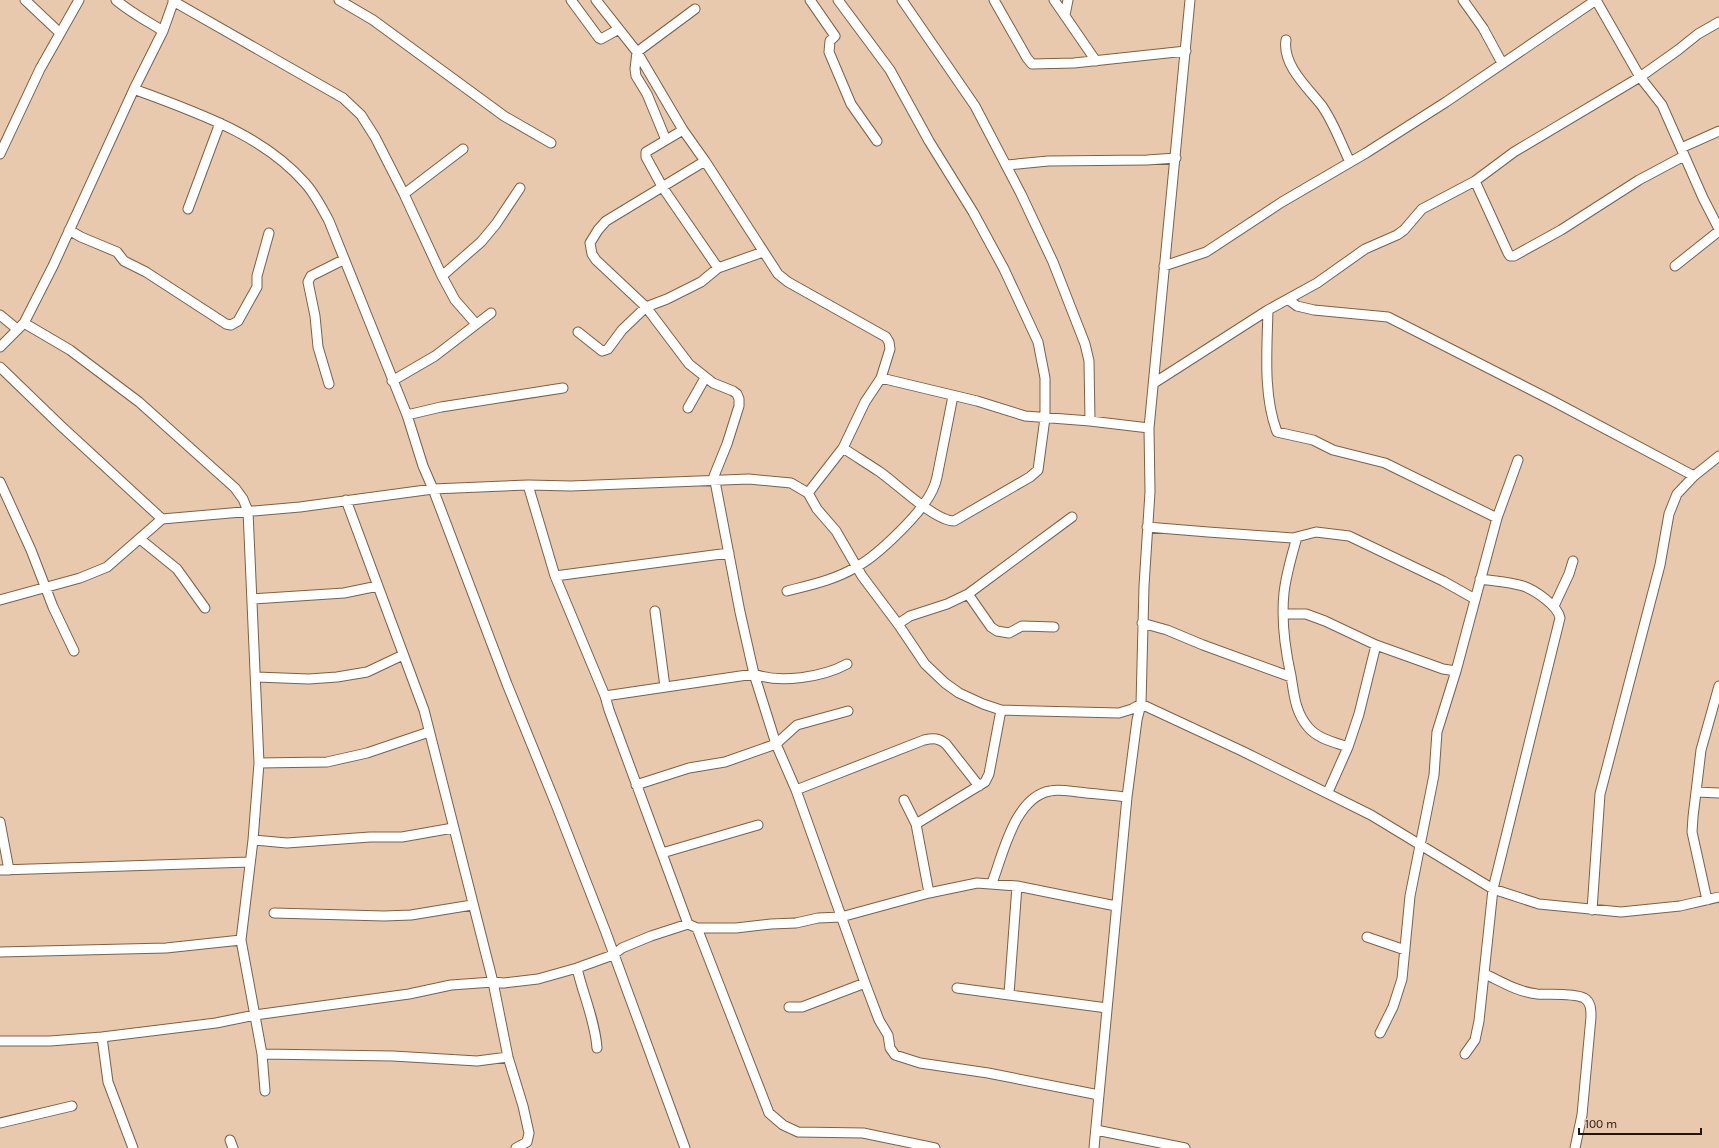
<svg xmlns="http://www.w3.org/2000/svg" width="1719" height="1148" viewBox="0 0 1719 1148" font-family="Karla,sans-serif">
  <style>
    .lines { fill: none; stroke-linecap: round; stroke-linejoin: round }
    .street-casing { stroke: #7c6048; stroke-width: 11 }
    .street { stroke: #fff; stroke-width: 9 }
  </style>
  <rect width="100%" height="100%" fill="#e8c9ae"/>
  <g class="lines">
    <defs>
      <path id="street" d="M25,0L60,33
        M116,0C130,12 147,21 163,31
        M339,0L373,20L504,116L551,143
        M571,0L599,38L601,39L619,29
        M596,0L637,52L683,130L705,161L778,274L788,282L886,337L889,342L890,349L881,378L865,402L843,448L808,493
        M810,0L835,36L830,41L829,52L851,104L877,141
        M838,0L890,70L929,141L973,212L1004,269L1038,342L1045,378V418L1038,470L1030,477L954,521C935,521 897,484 880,472C868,464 855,456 843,448
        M902,0L975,106L1021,194L1053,262L1085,344L1089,361L1090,421
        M994,0L1027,58L1032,64L1074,63L1186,51
        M1054,0L1096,61
        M1463,0L1483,28L1502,63
        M1596,0L1640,77L1662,105L1681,148
        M173,1L343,98L361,115L375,137L404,194L442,276L455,300L476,324
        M1065,15L1068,0
        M1286,40C1282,65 1308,88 1322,106C1334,123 1341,144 1350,162
        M134,89C194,112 261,133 305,183C315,194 322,208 329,221L407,415L423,466L433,489L507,684L557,807L605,930L685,1148
        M683,130L646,152V157L663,188L718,268
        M1719,131L1681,148L1703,198L1719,229
        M666,140L647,94L636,76L635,69L637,52L695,9
        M0,154L40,69L79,0
        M705,161L606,221L598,230L590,243L592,254L596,260L646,307L689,364L713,383L733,391L737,394L739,399V406L727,444L714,476L740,612L754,674L776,744L796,790L865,983L879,1020L888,1035L890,1048L895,1055L920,1063L988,1073L1099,1095
        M1007,165L1048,161L1147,160L1176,158
        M1475,181L1508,253L1510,256H1514L1561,230L1639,180L1684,156
        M404,194L463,149
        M188,209L220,123
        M69,230L81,237L117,252L124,261L146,272L226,324L231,325L238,321L257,287V276L269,233
        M1164,266L1206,252L1282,202L1366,153L1446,102L1596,0
        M1675,266L1719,231
        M442,276L481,242L496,224L520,188
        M1289,300L1297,306L1314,310L1388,317L1551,400L1694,476
        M1268,310C1267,350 1263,395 1277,432L1313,440L1333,450L1385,463L1497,518
        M0,315L17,329
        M24,323L70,350L139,402L235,488L243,499L248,511L259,763L253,840L241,940L262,1054L265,1091
        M578,332L602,351L608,349L622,330L646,307L667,299L701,282L718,268L763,252
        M0,347L24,323L53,266L134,89L163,31L174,0
        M0,367L60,425L162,519
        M881,378L977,401L1025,416L1090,421L1149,428
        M392,381L435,356L491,313
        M1154,383L1268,310L1317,283L1365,249L1397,235L1404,230L1422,209L1475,181L1514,152L1640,77L1678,50L1698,34L1719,22
        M329,384L318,347L315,316L308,282L311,276L343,260
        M688,408L705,378
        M407,415L441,407L563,388
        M0,482L31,550L53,607L74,651
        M528,485L555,576L605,696L609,710L688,924L697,928L769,1113L783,1125L798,1132L863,1133L935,1148
        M346,500L424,710L493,982L508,1057L523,1106L529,1133L527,1142L516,1148
        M1147,527L1208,532L1293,538L1316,532L1349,536L1443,581L1475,599
        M1297,537C1292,555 1286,574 1284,593C1281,621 1285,649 1291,676C1294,694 1295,712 1308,727C1318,739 1334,742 1348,747
        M140,539L177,569L205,608
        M555,576L729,553
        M787,591C810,585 835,580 856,567C876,557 911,522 924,504C930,496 935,487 937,477L953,396
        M968,594L991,627L997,631L1009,633L1022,626L1054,627
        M252,599L344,593L378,586
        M0,600L80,578L107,567L162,519L300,507L433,489L528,485L571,486L749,479L791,483L808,493L817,509L836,531L862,576L898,624L925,664L945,683L959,693L983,704L1001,710L1119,713L1132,709L1141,704L1242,751L1371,815L1493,889L1539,904L1621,912L1680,906L1719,897
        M1554,606L1569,574L1573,561
        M655,611L665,687
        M1283,614H1306L1325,621L1376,645L1443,669L1456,671
        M1142,623L1167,630L1203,645L1291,677
        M898,624L910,616L947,604L968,594L1072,517
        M256,677L309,679L337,677L367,672L403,655
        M605,696L754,674C780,684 823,677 847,664
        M259,763L327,762L367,753L429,732
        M636,785L689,768L725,762L776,744L797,725L848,711
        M796,790L924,740C934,738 939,738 946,744L979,786
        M1328,792L1348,747L1359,714L1376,645
        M1696,792L1719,793
        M904,800L916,824L929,893
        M0,822L9,870
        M916,824L985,782L989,774L1001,710
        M253,840L287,843L370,837H402L453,828
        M662,853L758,825
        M0,870L250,862
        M992,883C1003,854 1015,797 1050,791C1059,789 1069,791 1078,792C1094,794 1110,795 1127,797
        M1707,900L1692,832L1693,817L1701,750L1719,686
        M1592,910L1600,794L1660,565L1669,514L1677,494L1694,476L1719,456
        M274,913L384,916L411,915L472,905
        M697,928H736L771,924L796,923L818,918L841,917L929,893L977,883L1017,886L1116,906
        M1367,937L1405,950
        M0,952L166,948L241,940
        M577,968C583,995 595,1020 597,1048
        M1485,974C1502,982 1518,992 1537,994C1550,995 1573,993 1584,998C1591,1002 1591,1010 1591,1017L1582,1115L1575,1148
        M957,988L1107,1008
        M1009,994L1017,886
        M789,1007H802L865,983
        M1380,1033L1393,1007L1402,979L1410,896L1434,775L1437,732L1456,671L1497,518L1518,460
        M102,1037L108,1082L133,1148
        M0,1041H50L102,1037L216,1023L255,1015L409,994L451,985L493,982L504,983L538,979L577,968L613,955L622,948L651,936L688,924
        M262,1054L393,1056L477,1061L508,1057
        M1465,1054L1475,1040L1479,1021L1493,889L1560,618C1558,606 1535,590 1523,586C1510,582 1494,581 1480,579
        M0,1123L72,1106
        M1096,1130L1185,1148
        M230,1140L233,1148
        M1094,1148L1127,797L1137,720L1141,704L1144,586L1150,492L1149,428L1190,0"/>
    </defs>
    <use href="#street" class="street-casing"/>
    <use href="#street" class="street"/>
  </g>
  <path d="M1579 1128v6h122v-6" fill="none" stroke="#21160c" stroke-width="2"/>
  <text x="1585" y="1128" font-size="12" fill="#21160c" stroke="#e8c9ae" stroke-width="3" paint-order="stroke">100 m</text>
</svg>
